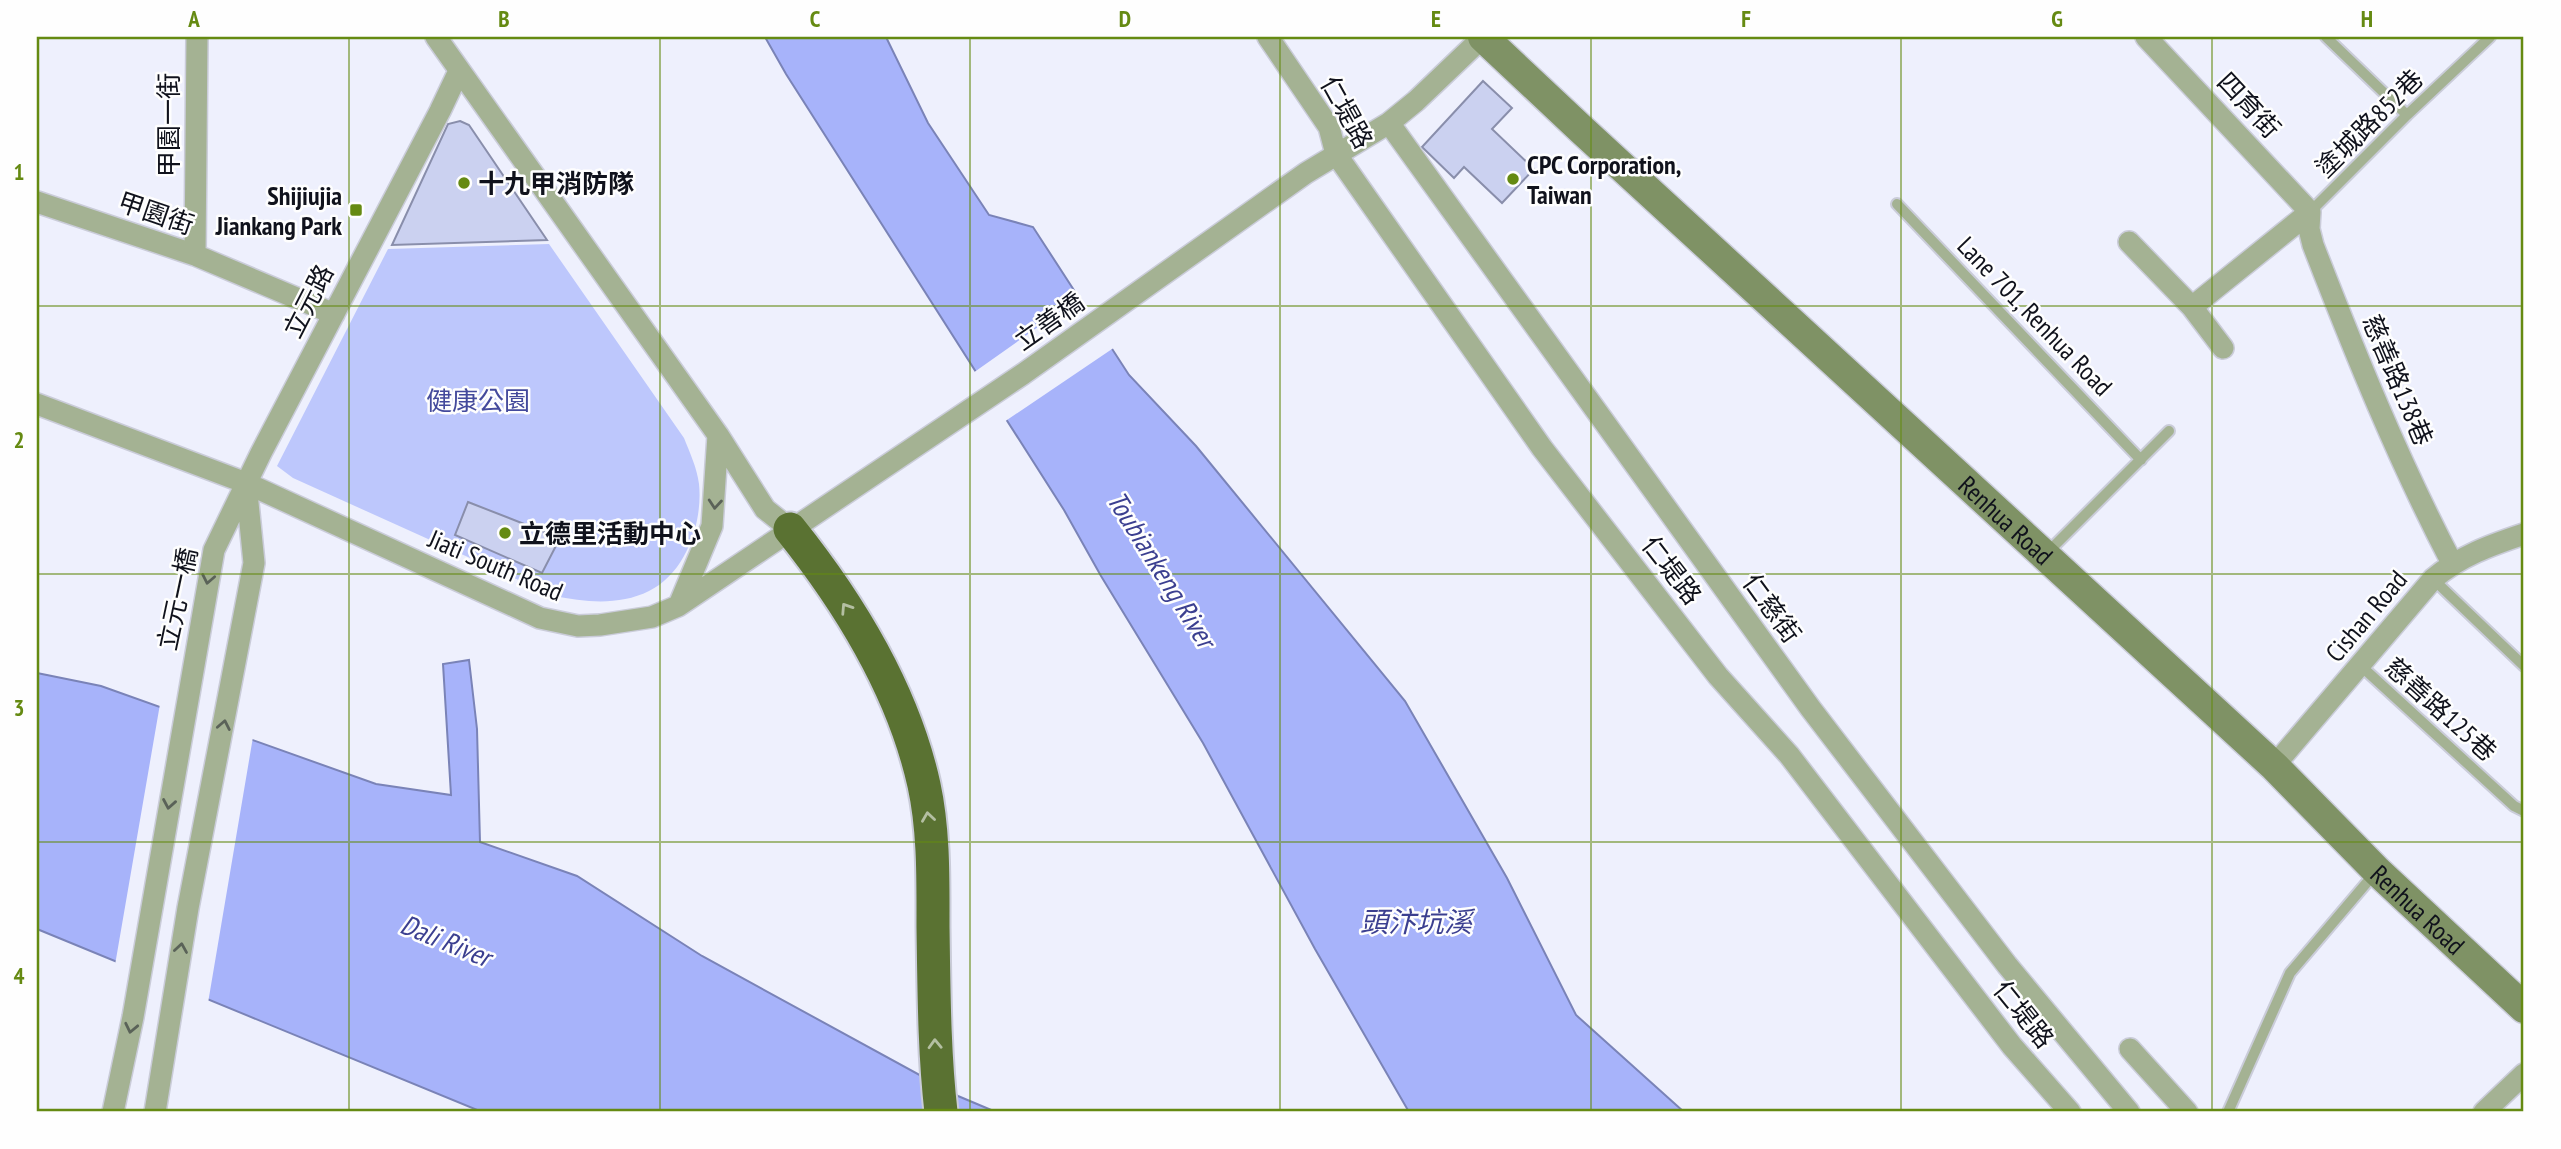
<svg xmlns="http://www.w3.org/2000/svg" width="2561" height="1149" viewBox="0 0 2561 1149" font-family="'PT Sans Narrow','Noto Sans TC',sans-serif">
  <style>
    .green { fill: #bdc7fc }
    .water { fill: #a7b3fa; stroke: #7a83b7; stroke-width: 2 }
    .pier { fill: #eef0fd }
    .building { fill: #cbd1f0; stroke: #898eab; stroke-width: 2 }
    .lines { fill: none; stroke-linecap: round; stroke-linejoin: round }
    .service-casing { stroke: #caccd9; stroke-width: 14 }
    .minor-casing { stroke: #caccd9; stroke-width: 24 }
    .secondary-casing { stroke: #caccd9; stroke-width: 33 }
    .trunk-casing { stroke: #caccd9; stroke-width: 37 }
    .service { stroke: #a4b293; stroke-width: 10 }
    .minor { stroke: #a4b293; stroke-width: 21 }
    .secondary { stroke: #7f9265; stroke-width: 30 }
    .trunk { stroke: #5a7232; stroke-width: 33 }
    .oneway { stroke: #5a6258 }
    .oneway2 { stroke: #b4bfa2 }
    .grid { fill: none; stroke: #658a12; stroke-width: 2; stroke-opacity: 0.55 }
    .poi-dot { fill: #658a12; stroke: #fefefe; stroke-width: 2.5 }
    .labels { text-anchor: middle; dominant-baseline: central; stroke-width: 5; stroke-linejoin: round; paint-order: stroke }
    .street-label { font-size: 26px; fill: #10121c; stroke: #fefefe }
    .poi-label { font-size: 26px; font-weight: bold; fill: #10121c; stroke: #fefefe; text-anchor: start }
    .park-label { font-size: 26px; fill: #444a9c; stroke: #fefefe }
    .water-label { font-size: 28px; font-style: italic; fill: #3b3f90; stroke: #fefefe }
    .neatline { fill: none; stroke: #658a12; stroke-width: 2.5 }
    .grid-label { font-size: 23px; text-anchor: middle; font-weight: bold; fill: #658a12 }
  </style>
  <rect width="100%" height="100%" fill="#eef0fd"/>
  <path class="green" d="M549,244L684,438C690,453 697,468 699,484C703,522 686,573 649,591C619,606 585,602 554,596L293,478L277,466L388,249Z"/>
  <path class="water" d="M765,37H886L928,123L989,215L1033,227L1129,375L1196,446L1405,701L1507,878L1576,1015L1684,1112H1409L1315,949L1203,743L1101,576L1064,510L786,74Z
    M469,660L477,729L480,842L577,876L702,956L958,1096L996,1112H482L37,929V673L101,686L376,784L451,795L443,664Z"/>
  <path class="pier" d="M1082,296L1115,347L1004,422L973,373Z
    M160,704L253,737L208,1003L115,965Z"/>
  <path class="building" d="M1483,81L1512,108L1492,129L1534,169L1502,203L1464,167L1454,178L1422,147Z
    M460,121L469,125L547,240L392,245L448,124Z
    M468,502L560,538L542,573L455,535Z"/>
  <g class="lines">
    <defs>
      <path id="service" d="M2326,37L2407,115
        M1897,204L2141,460
        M2310,212L2407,115L2490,37
        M2046,554L2169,431
        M2433,579L2524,666
        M2361,666L2514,806L2524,811
        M2228,1112L2290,973L2375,873"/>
      <path id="minor" d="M436,37L718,435L765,509L790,529
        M1268,37L1329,127L1336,154L1542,448L1718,676L1789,755L2012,1046L2070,1112
        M2146,37L2310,212
        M1389,123L1811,709L2007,965L2129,1112
        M37,202L195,255L334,314
        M2310,212L2309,229L2313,245C2355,353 2398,460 2452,563
        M2129,242L2192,307L2223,348
        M195,255L197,37
        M2192,307L2310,212
        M37,404L246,483L540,618L578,626L600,625L652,617L678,606L1023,374L1306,173L1389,123L1416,101L1483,37
        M679,605L712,526L718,435
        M2274,766L2433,579C2460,556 2491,545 2524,534
        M2130,1049L2187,1112
        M113,1112L133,1017L214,550L261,453L440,111L459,71
        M155,1112L188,908L254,563L246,483
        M2484,1112L2524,1074"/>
      <g id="secondary">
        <path id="s1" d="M1483,37L1582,130L2274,766L2377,871L2524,1008"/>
      </g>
      <path id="trunk" d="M790,529C850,604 903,690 924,785C934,831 933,880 933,927C934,989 934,1051 941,1112"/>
    </defs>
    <use href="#service" class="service-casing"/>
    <use href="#minor" class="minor-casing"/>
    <use href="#secondary" class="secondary-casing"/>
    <use href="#trunk" class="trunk-casing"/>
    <use href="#service" class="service"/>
    <use href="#minor" class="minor"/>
    <use href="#secondary" class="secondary"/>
    <use href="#trunk" class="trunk"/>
  </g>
  <defs><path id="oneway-chevron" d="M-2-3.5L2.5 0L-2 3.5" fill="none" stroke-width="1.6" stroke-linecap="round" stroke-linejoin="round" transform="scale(1.75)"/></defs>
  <g class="oneway">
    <use href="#oneway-chevron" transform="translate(715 504) rotate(95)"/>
    <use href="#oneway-chevron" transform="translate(208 579) rotate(101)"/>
    <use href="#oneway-chevron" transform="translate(224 725) rotate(-79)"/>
    <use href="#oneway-chevron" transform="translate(169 804) rotate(100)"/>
    <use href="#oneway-chevron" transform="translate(181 948) rotate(-81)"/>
    <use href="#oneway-chevron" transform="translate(131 1028) rotate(102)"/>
  </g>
  <g class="oneway2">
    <use href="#oneway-chevron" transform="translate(846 608) rotate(-123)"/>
    <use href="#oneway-chevron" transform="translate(928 817) rotate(-98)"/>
    <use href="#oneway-chevron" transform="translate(935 1044) rotate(-92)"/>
  </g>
  <path class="grid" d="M349,37V1112M660,37V1112M970,37V1112M1280,37V1112M1591,37V1112M1901,37V1112M2212,37V1112M37,306H2524M37,574H2524M37,842H2524"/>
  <g class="poi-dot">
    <circle cx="1513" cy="179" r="7"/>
    <circle cx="464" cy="183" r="7"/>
    <rect x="349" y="203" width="14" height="14" rx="3.5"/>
    <circle cx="505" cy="533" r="7"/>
  </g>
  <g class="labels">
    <g class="street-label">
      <text transform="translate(2249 105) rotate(47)">四育街</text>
      <text transform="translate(1347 112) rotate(61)">仁堤路</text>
      <text transform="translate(2369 123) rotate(-45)">塗城路852巷</text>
      <text transform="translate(168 125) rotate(-90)">甲園一街</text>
      <text transform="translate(156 213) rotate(19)">甲園街</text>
      <text transform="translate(308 301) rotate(-63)">立元路</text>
      <text transform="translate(2035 316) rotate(46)">Lane 701, Renhua Road</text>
      <text transform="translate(1049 321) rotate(-35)">立善橋</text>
      <text transform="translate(2398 380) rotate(67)">慈善路138巷</text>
      <text stroke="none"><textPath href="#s1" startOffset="712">Renhua Road</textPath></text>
      <text transform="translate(496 565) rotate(23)">Jiati South Road</text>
      <text transform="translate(1672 570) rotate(52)">仁堤路</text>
      <text transform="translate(177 599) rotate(-78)">立元一橋</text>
      <text transform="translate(1772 608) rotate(54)">仁慈街</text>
      <text transform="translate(2366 616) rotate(-50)">Cishan Road</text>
      <text transform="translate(2441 709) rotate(42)">慈善路125巷</text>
      <text stroke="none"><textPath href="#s1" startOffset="1279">Renhua Road</textPath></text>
      <text transform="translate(2024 1014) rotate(51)">仁堤路</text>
    </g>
    <g class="poi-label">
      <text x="1527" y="164">CPC Corporation,<tspan x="1527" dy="30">Taiwan</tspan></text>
      <text x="478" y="183">十九甲消防隊</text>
      <text x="342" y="195" text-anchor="end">Shijiujia<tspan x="342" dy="30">Jiankang Park</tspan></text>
      <text x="519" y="533">立德里活動中心</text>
    </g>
    <g class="park-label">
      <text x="478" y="400">健康公園</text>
    </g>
    <g class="water-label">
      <text transform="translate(1162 569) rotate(58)">Toubiankeng River</text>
      <text x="1416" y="921">頭汴坑溪</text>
      <text transform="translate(446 940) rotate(22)">Dali River</text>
    </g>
  </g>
  <rect width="2561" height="1149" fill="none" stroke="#fefefe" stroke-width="77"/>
  <rect x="38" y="38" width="2484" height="1072" class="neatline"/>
  <g class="grid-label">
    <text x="194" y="27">A</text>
    <text x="504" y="27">B</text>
    <text x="815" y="27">C</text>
    <text x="1125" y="27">D</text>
    <text x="1436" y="27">E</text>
    <text x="1746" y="27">F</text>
    <text x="2057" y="27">G</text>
    <text x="2367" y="27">H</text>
    <text x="19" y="180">1</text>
    <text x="19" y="448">2</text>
    <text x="19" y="716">3</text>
    <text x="19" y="984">4</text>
  </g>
</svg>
